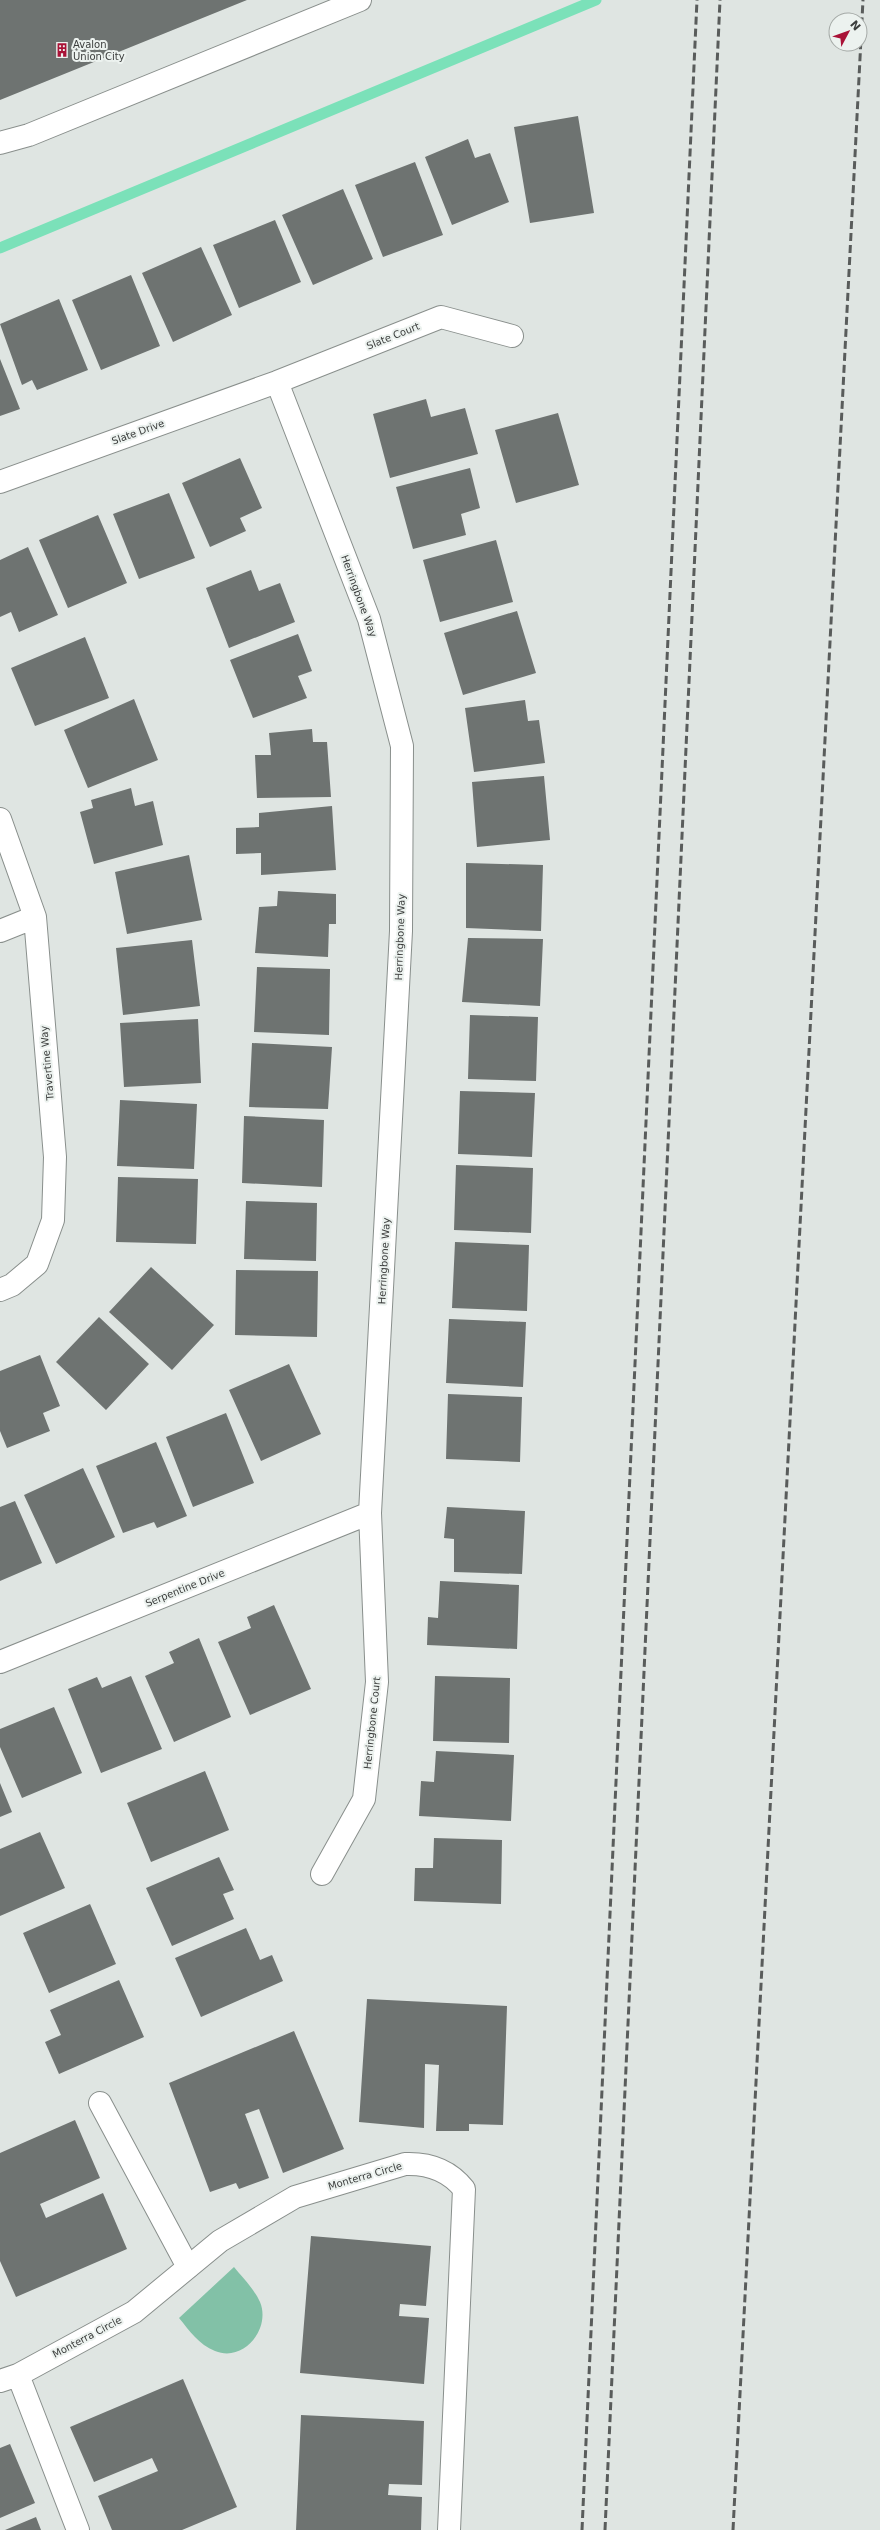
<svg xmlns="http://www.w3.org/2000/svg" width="880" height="2530" viewBox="0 0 880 2530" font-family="'DejaVu Sans',sans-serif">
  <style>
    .green { fill: #82c1a7 }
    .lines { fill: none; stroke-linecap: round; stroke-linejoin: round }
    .stream { stroke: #7be1b9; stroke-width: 11 }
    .building { fill: #6e7371 }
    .lane-casing { stroke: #898f8c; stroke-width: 24 }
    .street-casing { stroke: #898f8c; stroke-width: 24 }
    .lane { stroke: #fff; stroke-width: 22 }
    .street { stroke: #fff; stroke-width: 22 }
    .rail { stroke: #595c5b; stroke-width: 3; stroke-dasharray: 8 4; stroke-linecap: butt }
    .labels { text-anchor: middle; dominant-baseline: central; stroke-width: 4; stroke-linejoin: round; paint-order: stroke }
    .poi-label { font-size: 10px; fill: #3b3d3c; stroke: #ecf2ef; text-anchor: start }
    .street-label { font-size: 10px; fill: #3b3d3c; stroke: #ecf2ef }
  </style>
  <rect width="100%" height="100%" fill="#dfe5e2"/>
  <path class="green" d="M234,2267C243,2278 254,2289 260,2302C271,2328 244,2363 215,2351C199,2345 189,2330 179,2318Z"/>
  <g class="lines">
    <path class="stream" d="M0,248L596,0"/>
  </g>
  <path class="building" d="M0,0H247L0,100Z
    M578,116L594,213L530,223L514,127Z
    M468,139L475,158L490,153L509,202L452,225L425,157Z
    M415,162L443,235L383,257L355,185Z
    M343,189L373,259L313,285L282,215Z
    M275,220L301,282L239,308L213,245Z
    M201,247L232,315L173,342L142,273Z
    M131,275L160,346L101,370L72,300Z
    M59,299L88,370L37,390L32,380L22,385L0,324Z
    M0,359L20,409L0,416Z
    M426,399L431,417L465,408L478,454L390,478L373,414Z
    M558,413L579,485L516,503L495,430Z
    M240,458L262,508L240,518L246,531L210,547L182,483Z
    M470,468L480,508L461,514L466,535L413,549L396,487Z
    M169,493L195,558L139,579L113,514Z
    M98,515L127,583L68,608L39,540Z
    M496,540L513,602L440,622L423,560Z
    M28,547L58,615L19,632L11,612L0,617V560Z
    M251,570L259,591L280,583L295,622L229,648L206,588Z
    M517,611L536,673L463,695L444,633Z
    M298,634L312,671L298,676L307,698L253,718L230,660Z
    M85,637L109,698L35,726L11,668Z
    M134,699L158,760L88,788L64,730Z
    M525,700L528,721L539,720L545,763L474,772L465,708Z
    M312,729L313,742H327L331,797L257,798L255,755H271L269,733Z
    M544,776L550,840L477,847L472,782Z
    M131,788L135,806L153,801L163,845L94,864L80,812L93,808L91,800Z
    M332,806L336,870L261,875V853L236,854V828L259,827V813Z
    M189,855L202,920L127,934L115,872Z
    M466,863L543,865L541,931L466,928Z
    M278,891L336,894V924H329L328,957L255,953L259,907L277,906Z
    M468,938L543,939L540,1006L462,1002Z
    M192,940L200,1006L123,1015L116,948Z
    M257,967L330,969L329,1035L254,1032Z
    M470,1015L538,1017L536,1081L468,1079Z
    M198,1019L201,1083L124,1087L120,1023Z
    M252,1043L332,1047L328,1109L249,1107Z
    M460,1091L535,1093L532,1157L458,1154Z
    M120,1100L197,1104L194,1169L117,1166Z
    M244,1116L324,1120L322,1187L242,1183Z
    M456,1165L533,1168L531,1233L454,1230Z
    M118,1177L198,1179L196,1244L116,1242Z
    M246,1201L317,1203L316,1261L244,1259Z
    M455,1242L529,1245L527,1311L452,1308Z
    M151,1267L214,1325L172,1370L109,1312Z
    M236,1270L318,1271L317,1337L235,1335Z
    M99,1317L149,1364L106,1410L56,1362Z
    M449,1319L526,1322L523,1387L446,1383Z
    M40,1355L60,1406L43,1413L50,1431L7,1448L0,1431V1371Z
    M289,1364L321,1434L261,1461L229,1390Z
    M448,1394L522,1397L520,1462L446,1459Z
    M226,1413L254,1483L193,1507L166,1437Z
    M156,1442L187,1516L157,1528L154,1522L123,1533L96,1466Z
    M83,1468L115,1537L56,1564L24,1495Z
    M15,1501L42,1563L0,1581V1507Z
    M447,1507L525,1511L522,1574L454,1572V1539L444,1538Z
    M440,1581L519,1585L517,1649L427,1645L428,1617L438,1618Z
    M274,1605L311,1689L250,1715L218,1642L251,1628L247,1617Z
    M199,1638L231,1717L174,1742L145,1676L174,1663L169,1652Z
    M131,1676L162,1749L101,1773L68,1689L97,1677L102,1688Z
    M435,1676L510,1678L509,1743L433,1741Z
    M54,1707L82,1773L22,1798L0,1747V1729Z
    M436,1751L514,1755L511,1821L419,1816L421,1781L434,1782Z
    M205,1771L229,1830L151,1862L127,1803Z
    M0,1783L12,1812L0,1817Z
    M40,1832L65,1888L0,1916V1849Z
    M434,1838L502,1840L501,1904L414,1901L415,1868H433Z
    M219,1857L234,1890L223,1894L234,1919L172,1946L146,1888Z
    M90,1904L116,1964L49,1993L23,1933Z
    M246,1928L260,1960L272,1955L283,1981L201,2017L175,1958Z
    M119,1980L144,2037L59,2074L45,2042L61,2035L50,2010Z
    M367,1999L507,2006L503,2125L469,2124V2131H436L439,2065L425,2064L424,2128L359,2122Z
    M294,2031L344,2149L283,2173L259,2109L245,2114L269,2178L239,2189L236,2183L210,2192L169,2083Z
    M75,2120L100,2178L40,2204L46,2218L103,2193L127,2249L16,2297L0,2261V2153Z
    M311,2236L431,2246L426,2306L400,2304L399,2316L429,2318L424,2384L300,2373Z
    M183,2379L237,2507L182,2530H112L98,2496L158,2471L152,2458L94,2482L70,2427Z
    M301,2415L424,2421L422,2485L389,2484L388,2495L422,2497L421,2530H296Z
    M10,2444L35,2503L0,2518V2448Z
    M36,2517L41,2530H5Z"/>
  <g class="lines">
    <defs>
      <path id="lane" d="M0,143L29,135L360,0
        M100,2103L188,2267"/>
      <path id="street" d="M277,382L369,619L402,746L401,931L370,1513L377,1682L364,1799L322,1874
        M0,482L277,382L441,317L512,336
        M0,819L35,917L55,1157L53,1220L37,1264L12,1285L0,1290
        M0,931L35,917
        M0,1662L370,1513
        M18,2375L78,2530
        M0,2381L18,2375L134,2312L220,2241L295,2197L405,2164C429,2163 449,2170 464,2189L449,2530"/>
    </defs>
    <use href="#lane" class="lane-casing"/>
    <use href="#street" class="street-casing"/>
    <use href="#lane" class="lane"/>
    <use href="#street" class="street"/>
    <path class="rail" d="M582,2530L697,0
      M605,2530L720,0
      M733,2530L863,0"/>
  </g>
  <defs>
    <symbol id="building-bare" viewBox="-9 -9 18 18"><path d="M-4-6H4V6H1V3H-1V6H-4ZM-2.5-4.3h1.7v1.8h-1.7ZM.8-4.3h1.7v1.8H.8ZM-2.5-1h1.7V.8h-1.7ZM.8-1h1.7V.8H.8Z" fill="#a91237" stroke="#ecf2ef" stroke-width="2.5" paint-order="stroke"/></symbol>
  </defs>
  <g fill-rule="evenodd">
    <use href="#building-bare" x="52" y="40" width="20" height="20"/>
  </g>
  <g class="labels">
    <g class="poi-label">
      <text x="73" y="44">Avalon<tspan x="73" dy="12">Union City</tspan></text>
    </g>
    <g class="street-label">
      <text transform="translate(393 336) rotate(-22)">Slate Court</text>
      <text transform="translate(138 432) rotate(-20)">Slate Drive</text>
      <text transform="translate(359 596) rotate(70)">Herringbone Way</text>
      <text transform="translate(400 937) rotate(-88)">Herringbone Way</text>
      <text transform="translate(47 1063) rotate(-95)">Travertine Way</text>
      <text transform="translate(384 1261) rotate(-87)">Herringbone Way</text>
      <text transform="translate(185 1588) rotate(-22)">Serpentine Drive</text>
      <text transform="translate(372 1723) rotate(-84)">Herringbone Court</text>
      <text transform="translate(365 2176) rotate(-16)">Monterra Circle</text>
      <text transform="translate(87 2337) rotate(-28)">Monterra Circle</text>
    </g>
  </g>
  <g transform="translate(848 32) rotate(49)"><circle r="19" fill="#ecf2ef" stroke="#a5aaa7"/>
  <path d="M0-3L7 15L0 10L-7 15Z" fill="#a91237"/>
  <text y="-6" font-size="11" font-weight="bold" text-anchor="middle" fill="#3b3d3c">N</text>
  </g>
</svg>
